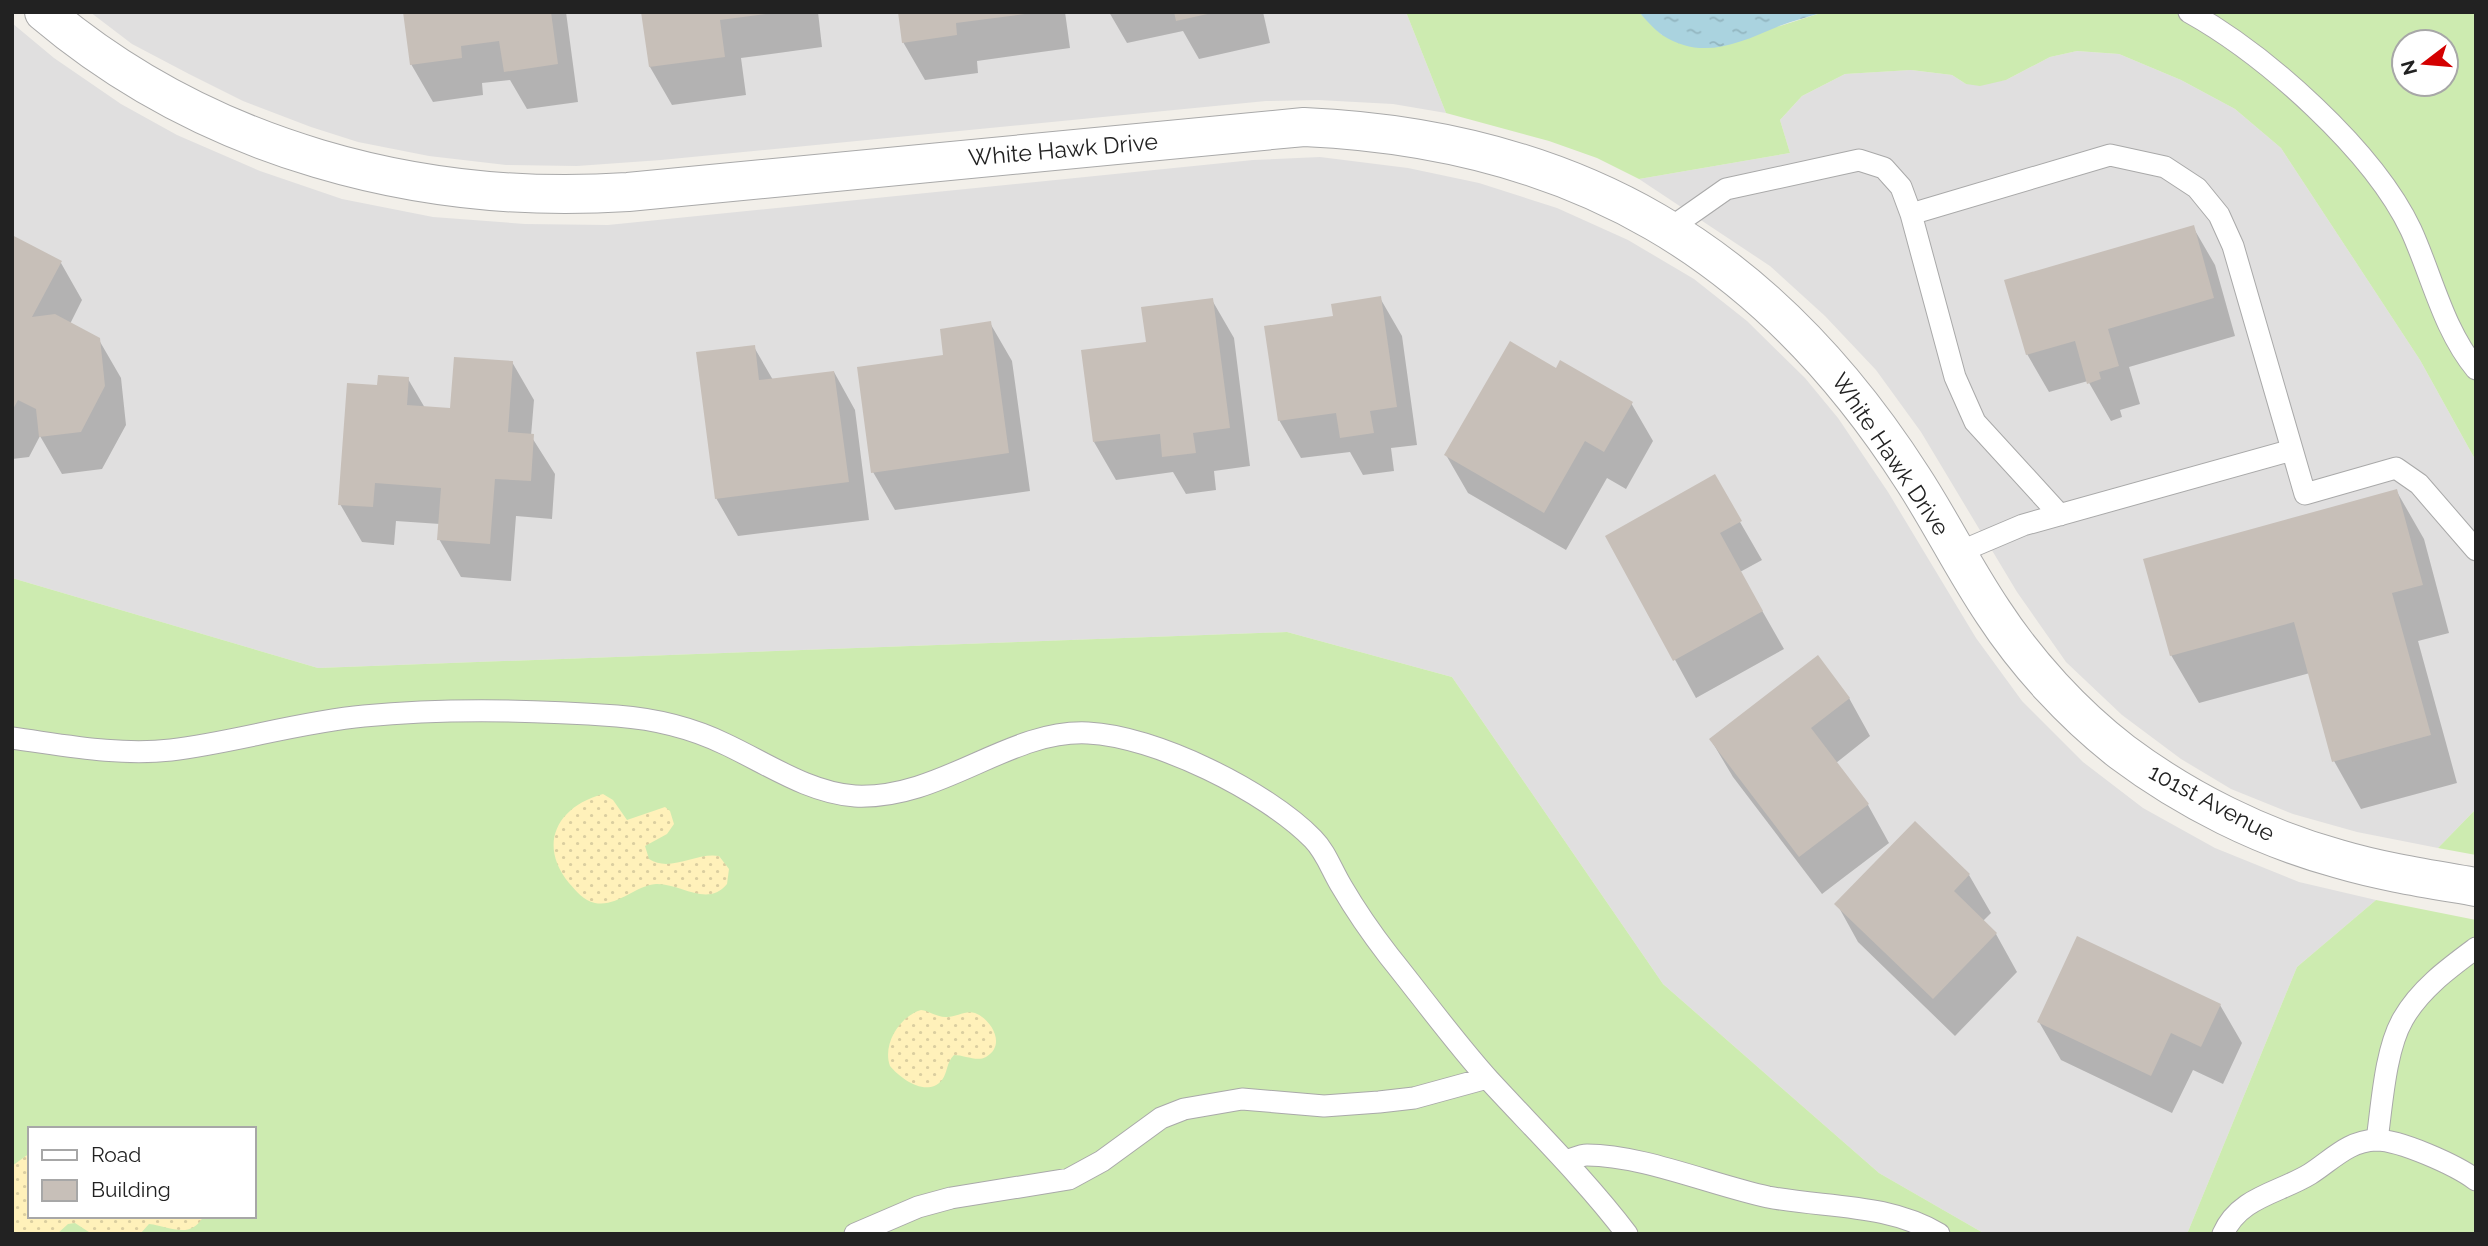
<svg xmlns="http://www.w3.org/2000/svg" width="2488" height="1246" viewBox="0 0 2488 1246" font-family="Raleway,sans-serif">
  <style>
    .residential { fill: #e0dfdf }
    .grass { fill: #cdebb0; fill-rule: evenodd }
    .sand { fill: url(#sand-dots) }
    .water { fill: url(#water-ripples) }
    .shadow { fill: #0003 }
    .building { fill: #c7bfb8 }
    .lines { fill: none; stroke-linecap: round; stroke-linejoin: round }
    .lane-casing { stroke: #a9a9a9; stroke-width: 23 }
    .street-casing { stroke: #a9a9a9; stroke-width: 40 }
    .lane { stroke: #fff; stroke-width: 21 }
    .street { stroke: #fff; stroke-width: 38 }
    .labels { text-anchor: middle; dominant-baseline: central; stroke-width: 5; stroke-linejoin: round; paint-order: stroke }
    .street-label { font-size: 23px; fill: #222; stroke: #fff }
  </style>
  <defs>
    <pattern id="sand-dots" width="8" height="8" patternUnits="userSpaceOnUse" patternTransform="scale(1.75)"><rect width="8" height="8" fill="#fff1ba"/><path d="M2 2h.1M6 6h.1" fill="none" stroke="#dacea0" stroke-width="1.8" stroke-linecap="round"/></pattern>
    <pattern id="water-ripples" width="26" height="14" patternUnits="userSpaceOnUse" patternTransform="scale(1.75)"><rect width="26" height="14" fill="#aad3df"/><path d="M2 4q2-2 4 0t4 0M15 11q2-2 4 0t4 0" fill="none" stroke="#92b5bf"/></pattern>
  </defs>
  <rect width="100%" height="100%" fill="#f2efe9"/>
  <path class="residential" d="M90,12H1406L1446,113L1393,104L1318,100L1266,101L661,160L577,166L506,165L429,156L358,142L311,127L243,101L189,74L132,44Z
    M12,23L54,58L121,104L177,135L260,171L342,199L433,217L525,224L608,225L1253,160L1320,157L1408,168L1479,183L1557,208L1628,240L1694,279L1747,321L1805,378L1838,418L1888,492L1976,638L2022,701L2083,762L2143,808L2215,848L2299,882L2376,900L2297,967L2187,1234H1985L1879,1173L1663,984L1452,677L1287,632L318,668L12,578Z
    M2077,51L2119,54L2181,80L2235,109L2281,148L2420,360L2476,461V809L2438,848L2357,832L2293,814L2231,789L2181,759L2122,715L2066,662L2017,592L1921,432L1876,370L1825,316L1770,266L1639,179L1790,153L1780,120L1802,96L1845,74L1911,70L1952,75L1966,84L2006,80L2050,57Z"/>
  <path class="grass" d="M1406,12H1639L1662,35L1780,26L1824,12H2476V461L2420,360L2281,148L2235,109L2181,80L2119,54L2077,51L2050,57L2006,80L1980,86L1966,84L1952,75L1911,70L1845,74L1802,96L1780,120L1790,153L1639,179L1597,158L1549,141L1446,113ZM2404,42H2446V84H2404Z
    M12,578L318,668L1287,632L1452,677L1663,984L1879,1173L1985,1234H12ZM30,1129H254V1216H30Z
    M2476,809V855L2438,848Z
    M2376,900L2476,920V1234H2187L2297,967Z"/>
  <path class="sand" d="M603,794L613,800L627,820L665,807L670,811L674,824L667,834L645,846L649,859C670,873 696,852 719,856L729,869L727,884C707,908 681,883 656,884C634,886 618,907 595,903C583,900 577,892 569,883C538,845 556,807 603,794Z
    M921,1010C930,1011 938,1018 947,1017C956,1017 966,1010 975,1013C991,1019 1007,1045 986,1057C977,1062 964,1055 954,1055C946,1063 948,1072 942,1080C927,1098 901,1079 890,1066C882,1044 900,1016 921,1010Z
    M30,1153V1216L203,1217C190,1240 169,1226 149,1224L140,1234H92L75,1223L68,1224L57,1234H18L12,1230V1166Z"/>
  <path class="water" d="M1639,12H1824C1808,17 1792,21 1777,27C1739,43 1702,61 1662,35C1654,29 1646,20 1639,12Z"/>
  <path class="shadow" d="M404,12H566L578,102L527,109L510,80L482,83L483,95L433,102L411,64Z
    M643,12H818L822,47L741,58L746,95L672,105L650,67Z
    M899,12H1065L1070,48L977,61L978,73L925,80L903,42Z
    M1109,12H1263L1270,43L1199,59L1183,31L1127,43Z
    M2193,227L2215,265L2235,336L2129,367L2140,404L2120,410L2122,417L2111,421L2088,381L2049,392L2027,354Z
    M12,239L61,263L82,300L70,324L99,340L121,378L126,425L102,469L62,474L40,436L29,457L12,459Z
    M1380,298L1402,336L1417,445L1391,448L1394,471L1363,475L1350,452L1301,458L1279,420L1334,317Z
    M1212,300L1234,338L1250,466L1214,471L1216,490L1186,494L1173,472L1116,480L1094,442L1148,344Z
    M990,323L1012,361L1030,491L895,510L873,472L945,356Z
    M754,347L773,380L834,372L855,410L869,520L738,536L716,498Z
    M512,362L534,400L531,436L555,474L552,519L516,516L511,581L461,577L439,539L440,524L396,521L394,545L362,542L340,504L379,387L408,379L425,408L452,410Z
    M1556,370L1631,403L1653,441L1626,489L1607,478L1566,550L1468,493L1446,455Z
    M1714,477L1762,560L1740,572L1784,649L1696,698L1607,536Z
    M2397,492L2424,539L2449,633L2418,641L2457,783L2361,809L2334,761L2310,673L2199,703L2171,655Z
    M1849,698L1870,736L1836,763L1868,805L1889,843L1822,894L1733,777L1711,740Z
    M1916,823L1969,875L1991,913L1983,921L1996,934L2017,972L1955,1036L1858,942L1837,904Z
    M2220,1005L2242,1043L2223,1084L2193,1070L2172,1113L2061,1060L2039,1022Z"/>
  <path class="building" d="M403,12H551L558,64L504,72L499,41L461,46L462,58L410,65Z
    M641,12H766V14L720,20L725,57L649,67Z
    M898,12H1025V14L956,23L957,35L902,43Z
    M1174,12H1212V13L1176,21Z
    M2194,225L2214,298L2108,329L2119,366L2099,372L2101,379L2087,384L2075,341L2026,355L2004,280Z
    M12,235L62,261L32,317L55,314L100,338L105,386L81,432L39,437L36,409L18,400L12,411Z
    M1381,296L1397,407L1370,411L1374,433L1340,438L1336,413L1278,421L1264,326L1333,316L1331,304Z
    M1213,298L1230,428L1193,433L1196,453L1162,457L1160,434L1093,442L1081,350L1146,342L1141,307Z
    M991,321L1009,453L871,473L857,367L943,355L940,329Z
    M1510,341L1556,368L1560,360L1633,402L1604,452L1585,441L1544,513L1444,455Z
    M755,345L759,380L834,371L849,482L715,499L696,352Z
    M454,357L513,361L508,432L534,434L531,481L495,479L490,544L437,540L441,488L375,483L373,507L338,505L347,383L377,385L378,375L409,377L407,405L450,408Z
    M1715,474L1742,521L1720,533L1763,611L1673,661L1605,536Z
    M2397,489L2423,585L2392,593L2431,735L2332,762L2294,622L2170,656L2143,559Z
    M1818,655L1850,698L1811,728L1869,804L1799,857L1709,739Z
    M1915,821L1970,874L1954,891L1997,933L1933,999L1834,904Z
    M2077,936L2221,1004L2201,1047L2171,1033L2151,1076L2037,1022Z"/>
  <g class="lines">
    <defs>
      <path id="lane" d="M2189,12C2266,55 2373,150 2411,230C2432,276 2443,329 2476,369
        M1911,214L1955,377L1975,422L2060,515
        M1669,229L1726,189L1859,160L1884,168L1901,187L1911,214L2110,155L2165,167L2197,188L2219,215L2233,246L2305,494L2396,468L2419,484L2476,550
        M1957,553L2023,525L2292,450
        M12,738C64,745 118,756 171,750C236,742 299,722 364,716C448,708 534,710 617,716C656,719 690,727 725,744C766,763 809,793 855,796C941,800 1009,729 1088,733C1155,736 1266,791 1313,839C1326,852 1332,871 1342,887C1356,911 1372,934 1389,956C1422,997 1454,1041 1489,1080C1536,1131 1585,1179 1627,1234
        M2377,1140C2382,1105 2385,1050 2403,1019C2420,989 2449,968 2476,948
        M1566,1161C1573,1159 1580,1155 1587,1155C1642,1155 1712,1185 1768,1197C1826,1208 1887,1203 1939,1234
        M855,1234L918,1207L951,1198L1069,1179L1102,1161L1161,1118L1184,1109L1242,1099L1324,1106L1379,1102L1414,1098L1487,1078
        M2223,1234C2239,1197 2279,1193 2310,1174C2332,1160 2348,1141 2376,1140C2400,1140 2456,1165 2476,1180"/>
      <path id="street" d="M44,12C206,149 419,206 628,192L1304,127C1575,139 1767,251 1913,479C1941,522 1964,569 1993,612C2027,664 2073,714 2122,752C2186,800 2262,838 2339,859C2383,872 2430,879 2476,887"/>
    </defs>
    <use href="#lane" class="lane-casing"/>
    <use href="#street" class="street-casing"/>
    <use href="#lane" class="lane"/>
    <use href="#street" class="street"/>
  </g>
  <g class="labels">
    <g class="street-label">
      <text transform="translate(1063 149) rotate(-5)">White Hawk Drive</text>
      <text transform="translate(1891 454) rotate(56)">White Hawk Drive</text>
      <text transform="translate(2212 802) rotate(28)">101st Avenue</text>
    </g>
  </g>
  <rect width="2488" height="1246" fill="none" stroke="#222222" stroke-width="28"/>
  <rect x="28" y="1127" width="228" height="91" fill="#ffffff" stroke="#a7a7a7" stroke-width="2"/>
  <rect x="42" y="1150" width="35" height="10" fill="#ffffff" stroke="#a7a7a7" stroke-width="2"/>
  <text x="91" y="1162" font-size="21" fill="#222222">Road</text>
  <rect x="42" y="1180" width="35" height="21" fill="#c7bfb8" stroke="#a7a7a7" stroke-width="2"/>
  <text x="91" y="1197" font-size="21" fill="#222222">Building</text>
  <g transform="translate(2425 63) rotate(254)"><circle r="33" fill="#ffffff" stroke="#a7a7a7" stroke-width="2"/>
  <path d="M0-5L12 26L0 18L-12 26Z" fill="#d40000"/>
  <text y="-10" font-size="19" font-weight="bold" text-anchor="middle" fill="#222222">N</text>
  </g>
</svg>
